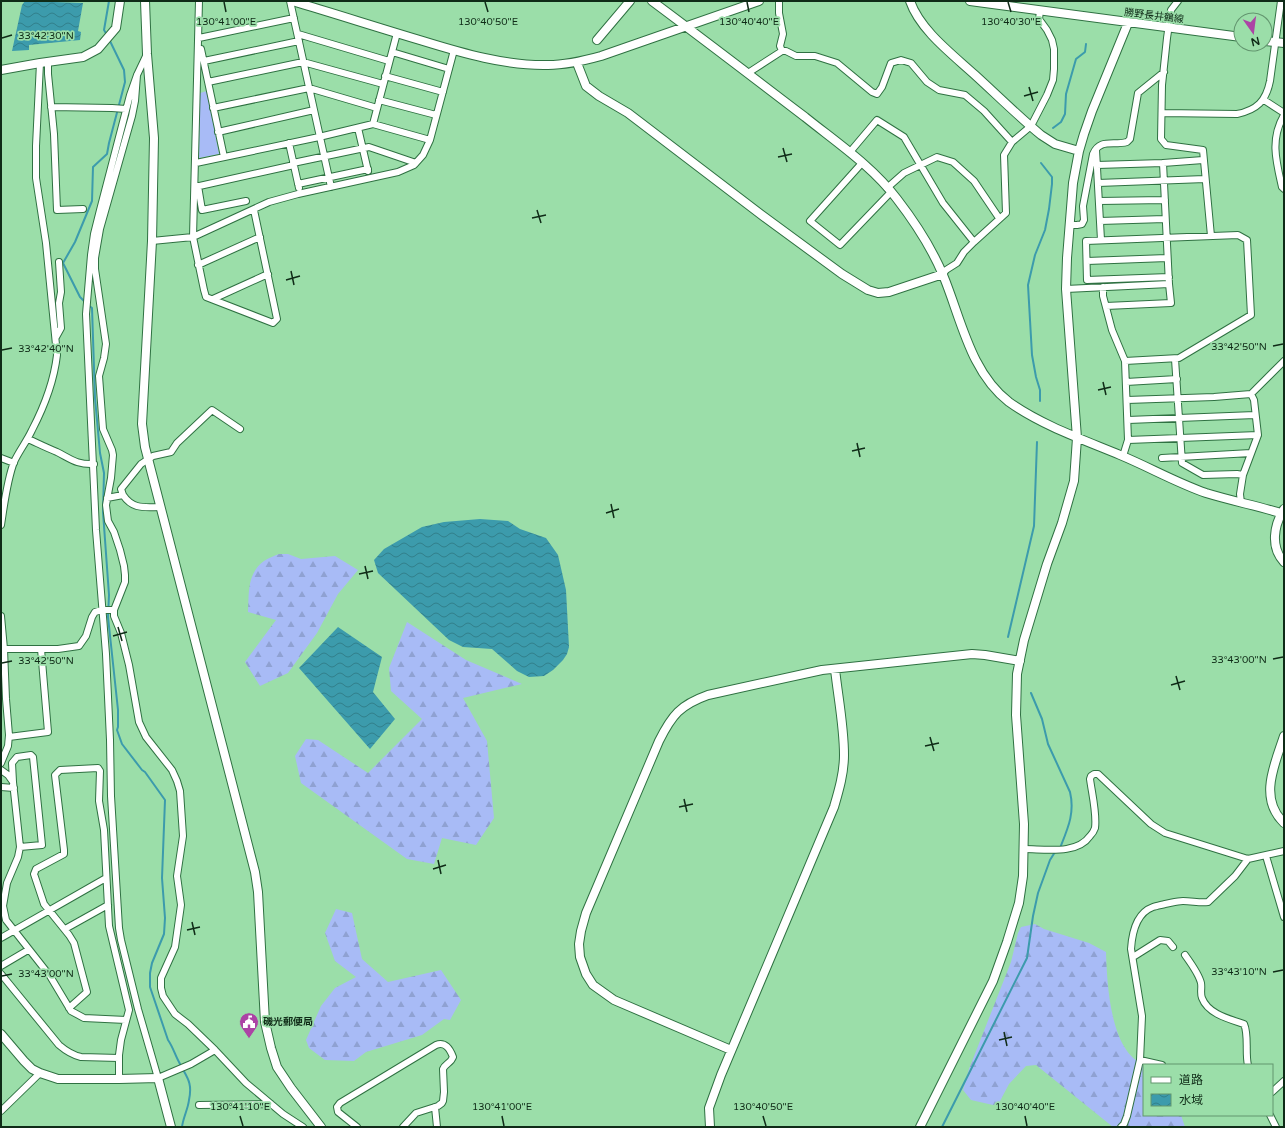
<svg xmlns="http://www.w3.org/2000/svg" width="1285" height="1128" viewBox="0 0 1285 1128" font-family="'Varela Round','Noto Sans JP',sans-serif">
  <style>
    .forest { fill: url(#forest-firs) }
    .green { fill: #a8bbf6 }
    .water { fill: url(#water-waves) }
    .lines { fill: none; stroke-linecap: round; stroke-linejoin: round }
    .stream { stroke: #3c9bac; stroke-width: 2 }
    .minor-casing { stroke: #2f7142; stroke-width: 8 }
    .tertiary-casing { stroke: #2f7142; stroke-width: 10 }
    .minor { stroke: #fff; stroke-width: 6 }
    .tertiary { stroke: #fff; stroke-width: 8 }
    .ticks { fill: none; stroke: #0f2b17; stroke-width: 1.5 }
    .labels { text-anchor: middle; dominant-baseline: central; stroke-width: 3.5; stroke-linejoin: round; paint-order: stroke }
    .street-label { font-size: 10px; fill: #0f2b17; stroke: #9bdea9 }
    .poi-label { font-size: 10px; font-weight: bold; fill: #0f2b17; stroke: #9bdea9; text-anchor: start }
    .ticks-label { font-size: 10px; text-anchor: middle; fill: #0f2b17; stroke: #9bdea9; stroke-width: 3.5; stroke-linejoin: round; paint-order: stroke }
  </style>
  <defs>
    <pattern id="forest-firs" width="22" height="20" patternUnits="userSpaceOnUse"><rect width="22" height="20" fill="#a8bbf6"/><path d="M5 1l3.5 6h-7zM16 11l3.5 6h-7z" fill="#8fa1d2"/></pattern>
    <pattern id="water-waves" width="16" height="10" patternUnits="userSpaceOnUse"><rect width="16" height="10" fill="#3c9bac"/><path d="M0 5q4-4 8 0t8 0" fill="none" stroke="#317f8b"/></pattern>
  </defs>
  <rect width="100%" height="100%" fill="#9bdea9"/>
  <path class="forest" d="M279,554H288L301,559L335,556L358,570L338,594L317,633L288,673L260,686L245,662L276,620L248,612C249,593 247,573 264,561C268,558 274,556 279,554Z
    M407,622L466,660L522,684L463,698L487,741L494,818L476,845L442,838L434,864L407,859L301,783L295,756L306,739L318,740L368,773L422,719L391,691L389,668Z
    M336,909L352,913L362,959L388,982L441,970L461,1000L450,1020L444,1019L422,1035L366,1052L354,1061L325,1060L309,1048L306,1040L321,1006L335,988L356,977L335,961L325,933Z
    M1035,924L1044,929L1089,943L1106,952C1107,983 1110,1055 1146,1065H1144V1115H1181L1185,1127H1113L1036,1065L1026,1066L1009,1084L999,1103L993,1105L971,1100L963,1090L969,1069L1011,962L1018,933L1021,927Z"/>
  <path class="green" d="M207,91L219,154L199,158L200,93Z"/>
  <path class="water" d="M25,1L83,3L78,31L81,32L80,40L29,45V50L12,51L22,5Z
    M480,519L508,521L520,529L546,538L558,555L566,590L569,647L567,654L563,660L553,670L544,676L529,677L517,671L492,649L463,647L449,640L378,573L374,560L384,549L422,527L444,522Z
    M338,627L382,657L373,692L395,719L370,749L299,668Z"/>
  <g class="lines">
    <path class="stream" d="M107,35L104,30L109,1
      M1053,128L1061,122L1065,114L1066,94L1076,59L1085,52L1086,44
      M85,302L80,297L63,263L75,242L92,201L93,167L107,154L109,143L125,82L124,70L109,39
      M88,305L92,308L95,398L100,453L104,473L103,512L109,595L108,617L118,710V727L117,730L122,744L142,770L145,772L165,800L162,878L165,918L164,934L152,963L150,973V987L168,1040C173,1047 175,1055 179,1062C186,1077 193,1081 189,1100C188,1109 183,1118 182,1127
      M1040,401V390L1036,377L1032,355L1028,285L1035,255L1045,230L1049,209L1052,184V177L1041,163
      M1008,637L1034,526L1037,442
      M1031,693L1042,719L1048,744L1070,792C1075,813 1068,828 1060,848
      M942,1127L1027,958L1033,916L1038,893L1050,860L1055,852"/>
    <defs>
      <path id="minor" d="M199,1L193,237L204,290L206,297L273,323L277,319L254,210
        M290,1L331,187
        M779,1V13L783,34L780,46L782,51
        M1178,1L1171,10L1167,38L1162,85L1161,139L1166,145L1203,150L1211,236
        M298,34L389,61
        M199,38L294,18
        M201,49L224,157
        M392,52L449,69
        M147,54L137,75L130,95L100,210L94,234L91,255L86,314L96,530L106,654L110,740L111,796L119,928L121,940L138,1009L158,1078L191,1064L215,1050
        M204,61L299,41
        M48,62V74L54,134L57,210L83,209
        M748,73L782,51H786L796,56H815L837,63L872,92L877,94L882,87L891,63L901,60L911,63L927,82L939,90L965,95L984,111L1012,142
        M137,75L135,101L132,116L100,229L95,258V269L106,344L104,358L99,376L103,429L112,450L113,455L111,478L106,505L108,521L114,532L120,550L124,566L125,575V582L114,610V616L121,633L129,665L139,722L146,737L172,770L177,781L180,791L183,836L177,876L181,905L175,947L161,978V988L163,996L175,1014L188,1024L215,1050L246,1083L283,1114L303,1127
        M385,76L443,92
        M208,82L303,62L383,84
        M379,100L436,115
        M1264,100L1284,113
        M51,107L112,108L126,109
        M213,108L309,88L377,108
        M1162,113L1237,114C1257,110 1266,101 1270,81L1281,1
        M1284,115C1270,139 1276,161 1282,187L1284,189
        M373,124L397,33
        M358,128L368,171
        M218,132L314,110
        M289,143L299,188
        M1096,150L1101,240
        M850,152L877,120L904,137L943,203L974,242
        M196,163L319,137L373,124L430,140
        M293,163L369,147L416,163
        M862,163L810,221L840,245L891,192
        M1163,163L1203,160
        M1098,183L1205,179
        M298,184L368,169
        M198,186L202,210L246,201
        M195,187L294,165
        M887,188L904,173L937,157L953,162L974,181L999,218
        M1099,201L1165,200
        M1100,221L1165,219
        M1069,225H1077L1082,224L1084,220L1083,206L1093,154C1100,138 1113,146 1127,142L1130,139L1138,93L1164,72
        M152,241L193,237L269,202L298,194L398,172L414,165L423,155L430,140L454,50
        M1087,261L1167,258
        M198,265L260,237
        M943,274L946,270L957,263L964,252L974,242L1006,213L1004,155L1012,142L1031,126L1047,95L1053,80L1054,69V49L1052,40L1047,30L1039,19L1040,11
        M1103,287V296L1112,330L1125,361L1128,440L1123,456
        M1066,289L1169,284L1163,163L1097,165
        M213,299L268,274
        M1106,306L1171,303L1169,284
        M56,337L61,328L59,303L61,292L59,262
        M1175,359L1182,463L1203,475L1237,474L1243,475
        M1125,361L1179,358L1251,315L1247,240L1238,235L1086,241L1087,280L1169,277
        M1126,382L1177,379
        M1127,400L1214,397L1251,394L1284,361
        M1128,420L1255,415
        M28,439C37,443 47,448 57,452C71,459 77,465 94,464
        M1128,440L1258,435
        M1,458L14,463
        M1162,458L1251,453
        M123,495C133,510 145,507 161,507
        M107,498L123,495L121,489L141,464L153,456L171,452L177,443L212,410L240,429
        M1241,503L1240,494L1243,475L1258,435L1254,400L1251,394
        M1,525C4,506 7,480 14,462C19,451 27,441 32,430C44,407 54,381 57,355L46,243L36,178V146L40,63
        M1,616L4,649L6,699L9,735L8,746L1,763
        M4,649H58L79,646L86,636L92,617L95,612L102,610H114
        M9,737L48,732L41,649
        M1,770L8,775L13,782L20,847L18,857L7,883L3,906L6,920L50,976L71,1011L84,1018L126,1020
        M13,782L12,763L17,757L31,755L33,757L42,845L20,847
        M1,787L14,788
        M1024,849C1045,849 1077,855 1090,836C1092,834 1094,831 1095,828C1097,814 1092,794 1090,779L1091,776L1094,774H1098L1151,824L1165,833L1248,859L1284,851
        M1266,856L1284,917
        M65,929L108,905
        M1,938L106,878
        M1185,955C1190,962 1199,974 1201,983C1202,988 1200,993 1202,998C1208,1014 1229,1019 1244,1024C1249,1035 1245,1053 1248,1065
        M1133,957L1160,940L1168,941L1173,947
        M1,966L28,950
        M1,974L59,1045C66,1051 72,1055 81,1057L119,1058
        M69,1008L87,992L74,943L69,935L44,904L34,874L36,869L64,854V850L55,775L60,770L98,768L100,771L99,801L104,830L109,926L129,1010L121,1040L119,1055V1079
        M1140,1060L1162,1065
        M1272,1092L1284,1081
        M199,1105L271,1104
        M435,1107L437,1127
        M1,1111L40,1073
        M1270,1115L1276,1127
        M357,1127L338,1112L337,1107L340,1103L436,1045C445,1041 450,1049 453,1057C451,1063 445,1064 443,1069L444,1092L443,1101L442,1103L438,1106L416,1113L403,1127
        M1121,1127L1124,1124L1127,1116L1140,1060L1142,1016L1131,949C1132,934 1136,913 1153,907C1156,906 1161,905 1165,904C1171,903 1177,901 1183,901C1192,901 1200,903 1208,902L1235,876L1248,859"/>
      <path id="tertiary" d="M145,1L147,54L154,138L152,241L142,424L145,447L255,872L258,892L265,1022L271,1048L277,1067L291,1088L321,1127
        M292,1C336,14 379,28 423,41C462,53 506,66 548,65C566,65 583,61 601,56L759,1
        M652,1C703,39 754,78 805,117C836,142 872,166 897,199C914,221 932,249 943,275C961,318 970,372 1009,402C1041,425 1084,440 1120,455C1149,467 1177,483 1206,493C1232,501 1258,506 1284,514
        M910,1C920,30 952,54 975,75C997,95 1018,116 1041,135L1055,144L1079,151
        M970,1L1241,37
        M597,40L630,1
        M1265,41L1284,43
        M577,63L586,86L599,96L628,113L763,216L842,274L868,290L878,293L889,292L943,274
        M1,70L40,63L83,57L98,49L116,28L120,1
        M1284,509C1274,525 1270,547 1284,562
        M1284,736C1275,764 1258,798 1284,823
        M1,1034L24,1061L32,1069L40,1073L58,1079H119L158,1078L171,1127
        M731,1050L614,1000L593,985L586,974L580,957L579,944L581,931L586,913L659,741C672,715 680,705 708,695L822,670L972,654L985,655L1020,661
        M710,1127L709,1108L721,1075L834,807C839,790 844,773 844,755C844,726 838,697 835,669
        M920,1127L993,981L1007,942L1019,903L1023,876L1024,824L1016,715L1017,674L1024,640L1047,564L1062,523L1074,481L1077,438L1066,289L1067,258L1073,183L1079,151L1084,134L1092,111L1128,23"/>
    </defs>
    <use href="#minor" class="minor-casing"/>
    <use href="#tertiary" class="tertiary-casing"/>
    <use href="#minor" class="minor"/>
    <use href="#tertiary" class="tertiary"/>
  </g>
  <path class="ticks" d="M224,2L226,12M485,2L488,12M747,2L749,12M1008,2L1011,12M2,38L12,35M1029,87L1033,101M1024,96L1038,92M783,148L787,162M778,157L792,154M537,210L541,223M532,218L546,215M291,271L294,285M286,280L300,276M1273,346L1283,344M2,350L12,348M1103,382L1106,395M1098,390L1111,387M857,443L860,457M852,451L865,448M611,504L614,518M606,513L619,509M365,566L368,579M359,574L373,571M118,627L122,641M113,636L127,632M1273,659L1283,657M2,663L12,661M1176,676L1180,690M1171,685L1185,681M930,737L934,751M925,746L939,743M684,799L687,812M679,807L693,804M438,860L441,874M433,869L446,865M192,922L195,935M187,930L200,927M1273,972L1283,970M2,976L12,974M1004,1032L1007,1046M999,1040L1012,1037M240,1116L243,1126M502,1116L504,1126M763,1116L766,1126M1025,1116L1027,1126"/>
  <defs>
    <symbol id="civic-pin" viewBox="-11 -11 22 30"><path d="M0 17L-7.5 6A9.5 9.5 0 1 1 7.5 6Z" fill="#ac43a5" stroke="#9bdea9"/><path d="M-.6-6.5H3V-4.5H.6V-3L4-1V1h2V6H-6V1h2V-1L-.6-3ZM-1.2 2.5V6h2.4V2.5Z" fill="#fff"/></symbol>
  </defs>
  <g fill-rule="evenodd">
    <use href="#civic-pin" x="238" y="1011" width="22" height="30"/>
  </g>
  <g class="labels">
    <g class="street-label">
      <text transform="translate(1154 16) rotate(7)">勝野長井鶴線</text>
    </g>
    <g class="poi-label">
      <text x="263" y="1022">磯光郵便局</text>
    </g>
  </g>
  <g class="ticks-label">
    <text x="226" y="25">130°41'00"E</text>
    <text x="488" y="25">130°40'50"E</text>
    <text x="749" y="25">130°40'40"E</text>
    <text x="1011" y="25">130°40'30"E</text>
    <text x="46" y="39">33°42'30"N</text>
    <text x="1239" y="350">33°42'50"N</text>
    <text x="46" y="352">33°42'40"N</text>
    <text x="1239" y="663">33°43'00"N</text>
    <text x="46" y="664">33°42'50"N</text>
    <text x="1239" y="975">33°43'10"N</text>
    <text x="46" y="977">33°43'00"N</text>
    <text x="240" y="1110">130°41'10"E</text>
    <text x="502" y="1110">130°41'00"E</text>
    <text x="763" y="1110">130°40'50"E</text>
    <text x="1025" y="1110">130°40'40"E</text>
  </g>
  <rect width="1285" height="1128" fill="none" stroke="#0f2b17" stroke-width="4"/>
  <rect x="1143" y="1064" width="130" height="52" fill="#9bdea9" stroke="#63966f"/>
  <rect x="1151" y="1077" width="20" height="6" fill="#ffffff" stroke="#63966f"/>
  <text x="1179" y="1084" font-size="12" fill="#0f2b17">道路</text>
  <rect x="1151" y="1094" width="20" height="12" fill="url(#water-waves)" stroke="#63966f"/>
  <text x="1179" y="1104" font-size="12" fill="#0f2b17">水域</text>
  <g transform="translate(1253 32) rotate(166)"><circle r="19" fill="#9bdea9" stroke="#63966f"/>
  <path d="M0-3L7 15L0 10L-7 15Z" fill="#ac43a5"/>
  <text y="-6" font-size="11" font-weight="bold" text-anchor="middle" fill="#0f2b17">N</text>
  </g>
</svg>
